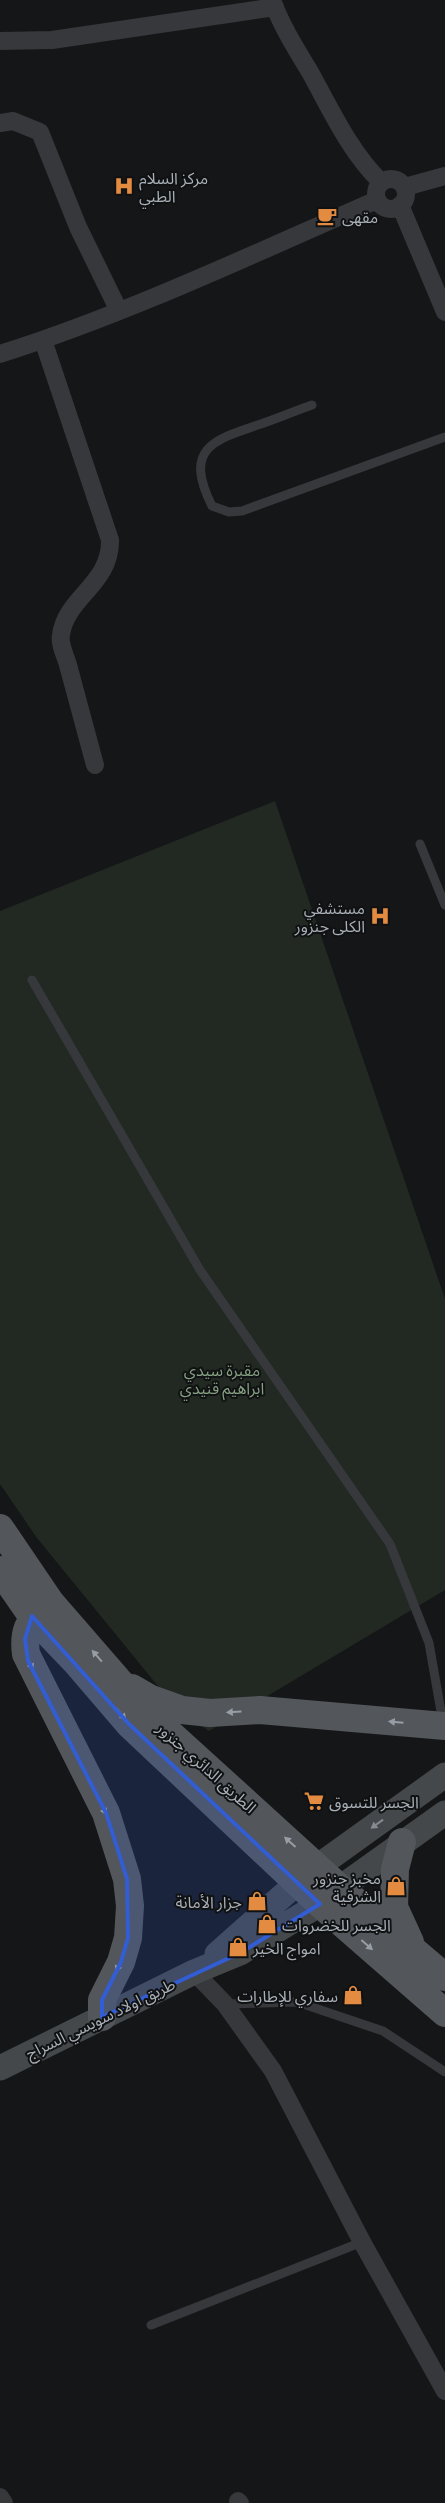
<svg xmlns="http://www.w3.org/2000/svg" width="445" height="2503" viewBox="0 0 445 2503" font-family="Barlow,'Noto Sans Arabic',sans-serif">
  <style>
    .green { fill: #222922 }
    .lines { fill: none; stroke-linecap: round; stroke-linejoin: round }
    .lane { stroke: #37383c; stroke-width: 9 }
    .street { stroke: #37383c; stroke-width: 18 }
    .secondary { stroke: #45484b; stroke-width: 25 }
    .primary { stroke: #53565a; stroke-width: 28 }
    .oneway { fill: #979da4 }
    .oneway2 { fill: #858b91 }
    .marked { fill: #325dd3; fill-opacity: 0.2; stroke: #325dd3; stroke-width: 4; stroke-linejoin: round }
    .labels { text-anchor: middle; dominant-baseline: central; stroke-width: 4; stroke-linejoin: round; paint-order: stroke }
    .poi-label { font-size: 16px; fill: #a8afb6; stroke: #101112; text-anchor: start }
    .park-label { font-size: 16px; fill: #859f81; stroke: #101112 }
    .street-label { font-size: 16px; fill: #a8afb6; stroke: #101112 }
  </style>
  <rect width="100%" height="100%" fill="#151617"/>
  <path class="green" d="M275,801L445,1299V1590L209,1731L175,1707L37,1538L0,1484V911Z"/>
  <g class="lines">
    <path class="lane" d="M312,405C295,411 278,418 261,424C213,440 183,448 212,506L229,512L242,511L445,437
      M420,844L445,905
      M32,980L200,1270L390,1544L429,1643L443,1723
      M225,2004L297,2002L383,2031L445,2072
      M151,2325L362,2242"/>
    <path class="street" d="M272,0C281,25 296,49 310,72C331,110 350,152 381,182
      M0,41L52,40L275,7
      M0,123L13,121L40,132L78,227L119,311
      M376 194a15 15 0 1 1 30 0a15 15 0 1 1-30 0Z
      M405,187L445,176
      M400,205L445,312
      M43,340L110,540C111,584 66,597 61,635C59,644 66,657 68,665C77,698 86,731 95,765
      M0,354C129,313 253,254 377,200
      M194,1972L225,2004L273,2071L362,2242L445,2391
      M0,2497L4,2503
      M238,2501L240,2503"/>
    <path class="secondary" d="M317,1867L445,1775
      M340,1888L445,1813
      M217,1954L297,1883
      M0,2068L194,1972L240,1953L320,1904"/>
    <path class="primary" d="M0,1528L51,1603L143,1709L340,1888L445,1977
      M0,1570L32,1616L75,1661L129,1724L320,1904L445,2013
      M45,1607C28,1620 23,1633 26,1654L106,1813L127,1879L130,1906L128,1938L121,1962L102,2000V2017
      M132,1688L151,1699L182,1710L210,1713L260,1710L445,1726
      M402,1842L395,1869L394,1907L410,1942"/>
  </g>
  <defs><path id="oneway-solid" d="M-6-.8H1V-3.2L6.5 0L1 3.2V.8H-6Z" transform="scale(1.25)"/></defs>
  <g class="oneway">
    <use href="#oneway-solid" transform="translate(97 1656) rotate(-131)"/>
    <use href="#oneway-solid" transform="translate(30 1663) rotate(67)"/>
    <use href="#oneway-solid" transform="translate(234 1712) rotate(177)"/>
    <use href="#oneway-solid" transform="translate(121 1714) rotate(50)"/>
    <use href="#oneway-solid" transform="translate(396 1722) rotate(-175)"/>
    <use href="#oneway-solid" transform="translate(103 1808) rotate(64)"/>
    <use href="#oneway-solid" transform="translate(290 1842) rotate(-138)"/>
    <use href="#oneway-solid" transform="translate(367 1945) rotate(41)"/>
    <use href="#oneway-solid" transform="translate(119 1965) rotate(115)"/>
  </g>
  <use class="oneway2" href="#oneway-solid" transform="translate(377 1824) rotate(144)"/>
  <path class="marked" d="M32,1616L129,1724L320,1904L240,1953L102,2017V2000L121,1962L128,1938L127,1879L106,1813L28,1661L25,1639Z"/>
  <defs>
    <symbol id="hospital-bare" viewBox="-9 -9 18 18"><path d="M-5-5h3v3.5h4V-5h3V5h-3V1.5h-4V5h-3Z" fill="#e38c41" stroke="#101112" stroke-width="2.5" paint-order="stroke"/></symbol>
    <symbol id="cafe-bare" viewBox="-9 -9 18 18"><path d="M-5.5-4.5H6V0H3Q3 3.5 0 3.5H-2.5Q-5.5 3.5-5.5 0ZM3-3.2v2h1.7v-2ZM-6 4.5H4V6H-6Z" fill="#e38c41" stroke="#101112" stroke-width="2.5" paint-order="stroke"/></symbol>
    <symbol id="supermarket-bare" viewBox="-9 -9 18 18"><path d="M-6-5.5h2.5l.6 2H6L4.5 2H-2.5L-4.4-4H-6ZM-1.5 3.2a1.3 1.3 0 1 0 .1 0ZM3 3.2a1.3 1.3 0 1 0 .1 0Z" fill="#e38c41" stroke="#101112" stroke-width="2.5" paint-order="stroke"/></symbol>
    <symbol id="shop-bare" viewBox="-9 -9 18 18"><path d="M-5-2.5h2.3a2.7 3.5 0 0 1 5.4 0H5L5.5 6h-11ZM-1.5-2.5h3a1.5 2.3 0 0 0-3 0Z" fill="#e38c41" stroke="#101112" stroke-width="2.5" paint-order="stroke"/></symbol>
  </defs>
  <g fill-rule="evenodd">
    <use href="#hospital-bare" x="110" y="172" width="28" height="28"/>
    <use href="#cafe-bare" x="313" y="202" width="28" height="28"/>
    <use href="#hospital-bare" x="366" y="902" width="28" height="28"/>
    <use href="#supermarket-bare" x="300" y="1787" width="28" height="28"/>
    <use href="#shop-bare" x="382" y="1872" width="28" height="28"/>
    <use href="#shop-bare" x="243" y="1887" width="28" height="28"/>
    <use href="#shop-bare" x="253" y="1910" width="28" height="28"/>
    <use href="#shop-bare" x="224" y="1933" width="28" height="28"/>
    <use href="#shop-bare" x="339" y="1981" width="28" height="28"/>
  </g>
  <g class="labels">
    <g class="poi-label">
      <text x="139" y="177">مركز السلام<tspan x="139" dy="18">الطبي</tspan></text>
      <text x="342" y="216">مقهى</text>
      <text x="365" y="907" text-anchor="end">مستشفي<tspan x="365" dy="18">الكلى جنزور</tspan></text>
      <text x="329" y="1801">الجسر للتسوق</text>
      <text x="381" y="1877" text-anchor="end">مخبز جنزور<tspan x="381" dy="18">الشرقية</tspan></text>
      <text x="242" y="1901" text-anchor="end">جزار الأمانة</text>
      <text x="282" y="1924">الجسر للخضروات</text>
      <text x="253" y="1947">امواج الخير</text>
      <text x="338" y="1995" text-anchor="end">سفاري للإطارات</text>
    </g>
    <g class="park-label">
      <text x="222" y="1369">مقبرة سيدي<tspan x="222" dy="18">ابراهيم قنيدي</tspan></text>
    </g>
    <g class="street-label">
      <text transform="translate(207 1767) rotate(42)">الطريق الدائري جنزور</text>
      <text transform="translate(100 2018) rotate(-26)">طريق اولاد سويسي السراج</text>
    </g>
  </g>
</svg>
